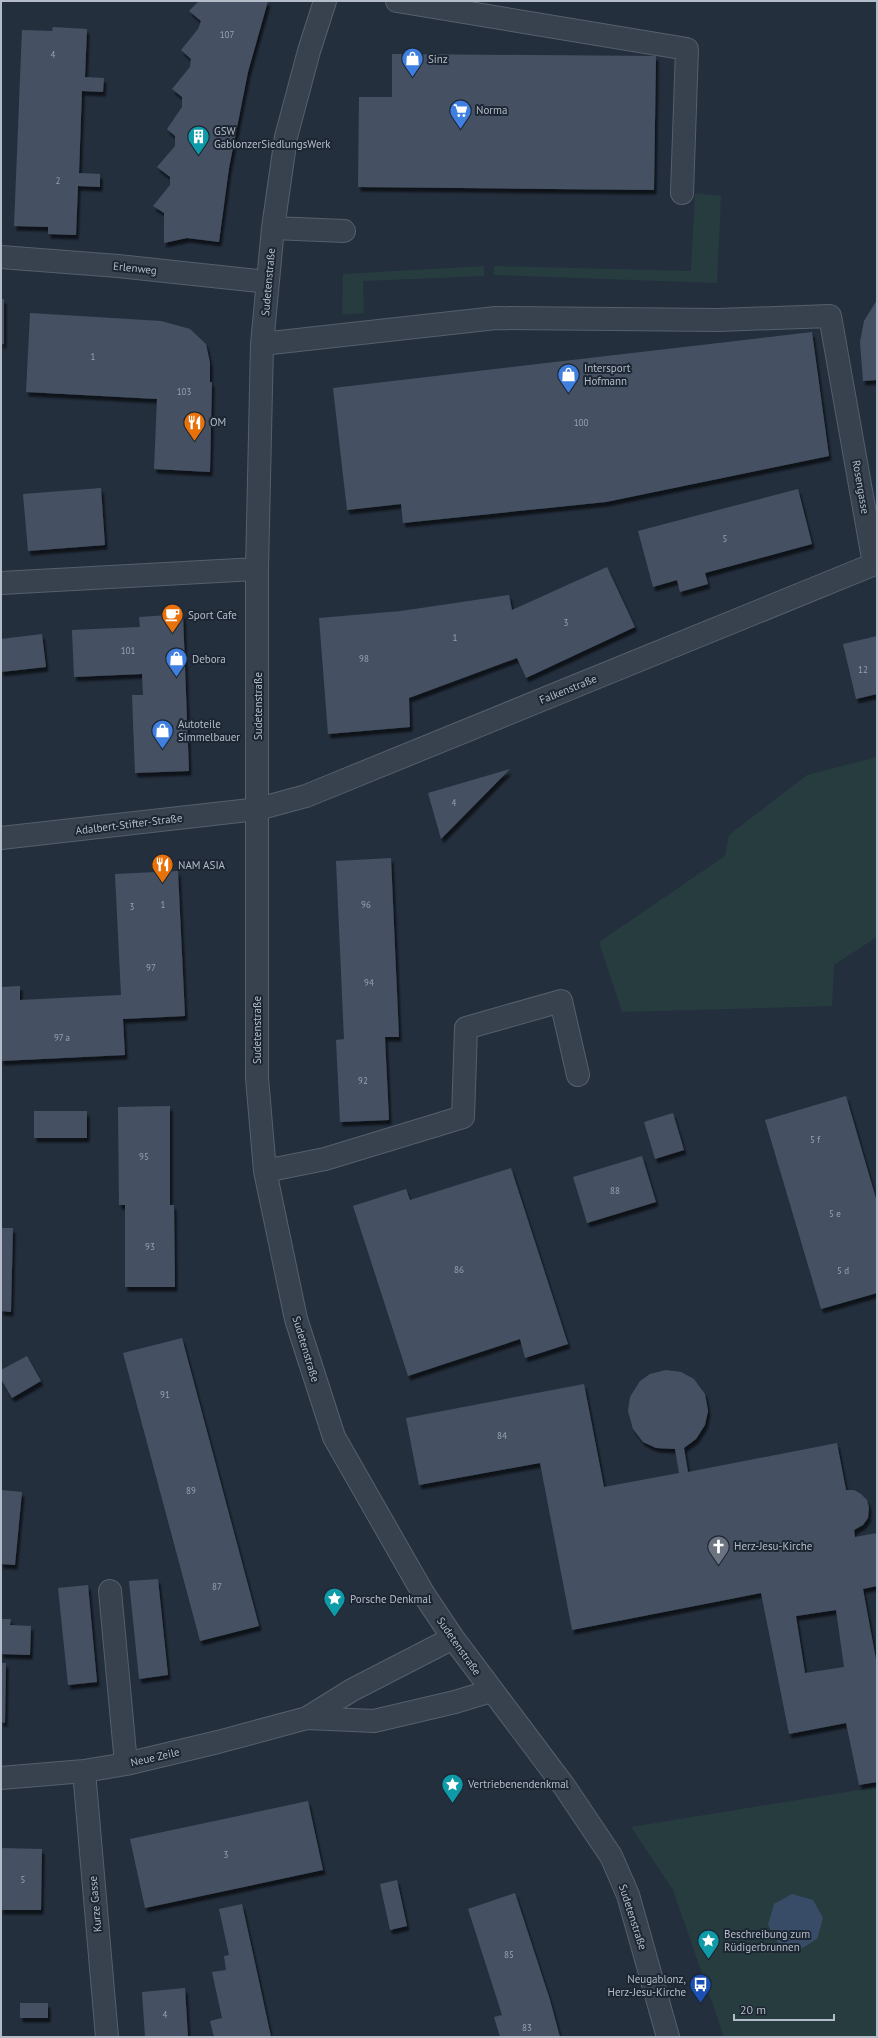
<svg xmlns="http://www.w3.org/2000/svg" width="878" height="2038" viewBox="0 0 878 2038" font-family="'PT Sans',sans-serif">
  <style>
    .green { fill: #263c3f }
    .water { fill: #394c67 }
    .building { fill: #455162; fill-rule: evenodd; filter: url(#shadow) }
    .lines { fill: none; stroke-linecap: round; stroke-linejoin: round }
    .minor-casing { stroke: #565f6c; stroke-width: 24 }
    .minor { stroke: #38414e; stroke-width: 22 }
    .labels { text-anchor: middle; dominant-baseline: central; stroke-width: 4; stroke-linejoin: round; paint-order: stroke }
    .number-label { font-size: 9px; fill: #98a1af }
    .poi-label { font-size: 11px; fill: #b4bcc9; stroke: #1d2633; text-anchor: start }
    .street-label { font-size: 11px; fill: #b4bcc9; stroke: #1d2633 }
  </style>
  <defs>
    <filter id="shadow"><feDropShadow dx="2.5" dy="4.5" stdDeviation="1" flood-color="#0009"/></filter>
  </defs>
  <rect width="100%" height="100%" fill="#242f3e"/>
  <path class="green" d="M695,193L721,196L717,283L494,275V266L691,271Z
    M484,266V276L363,281L364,313L342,315L343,274Z
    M877,757V937L834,965L832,1006L622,1012L599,942L725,856L729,835L807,775Z
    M877,1787V2037H724L673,1890L631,1827Z"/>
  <path class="water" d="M792,1894L813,1900L823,1918L817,1939L799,1950L778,1943L768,1925L774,1904Z"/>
  <path class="building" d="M199,1H268L248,72L229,168L219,242L187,238L164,243V213L153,206L170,185V177L157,167L175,146V136L167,129L182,107V97L172,89L190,67L191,59L181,50L198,29L201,21L189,11Z
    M53,27L87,29L85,77L104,78L103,92L82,91L79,173L100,174V187L78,186L76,235L48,234V227L14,226L22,30L52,31Z
    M392,54L656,56L654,190L358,187L359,97H392Z
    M1,299H4V344H1Z
    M877,300V380L863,381L860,342L864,321Z
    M30,313L161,321L190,329L206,344L210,363V382H212L210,472L154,469L157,399L26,392Z
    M812,332L829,456L606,502L403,523L401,504L347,510L333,388Z
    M101,488L105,545L28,551L23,494Z
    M798,489L812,544L705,573L708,584L680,592L677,580L653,587L638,531Z
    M607,567L635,627L526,678L517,658L409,698L410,727L328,734L319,618L401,611L509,595L512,610Z
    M183,614L189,771L135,773L132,695H143L142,674L74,677L72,630L140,627L139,617Z
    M42,634L46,667L1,672V639Z
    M877,636V694L856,699L843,644Z
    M510,769L441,839L428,793Z
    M391,858L399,1037H385L389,1120L340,1122L336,1040L344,1039L336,861Z
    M178,871L185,1016L123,1019L125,1055L1,1061V987L20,986V1000L121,995L115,874Z
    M846,1096L877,1202V1293L821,1309L765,1120Z
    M170,1106V1205H174L175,1287H125V1205H119L118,1107Z
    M34,1111H87V1138H34Z
    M673,1113L684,1150L655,1159L644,1122Z
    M642,1156L656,1202L587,1223L573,1177Z
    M511,1168L568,1344L525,1358L520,1339L408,1376L353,1206L406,1189L410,1200Z
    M1,1228H13L11,1312L1,1311Z
    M182,1338L259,1626L200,1641L123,1353Z
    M27,1356L41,1381L12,1398L1,1379V1370Z
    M666,1370L681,1372L694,1379L705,1394L708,1411L705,1425L696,1439L684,1448L688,1472L837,1443L846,1490H854L861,1494L867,1500L869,1508L868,1518L863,1525L854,1530L855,1537L877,1533V1586L863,1589L877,1665V1782L859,1785L846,1723L789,1734L761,1593L572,1630L540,1463L419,1485L406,1418L584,1384L604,1487L679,1473L675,1449L656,1448L643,1442L633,1429L628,1411L630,1397L640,1381L650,1374ZM836,1610L844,1667L805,1673L796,1616Z
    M1,1490L22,1492L15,1565L1,1564Z
    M158,1579L168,1675L139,1679L129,1581Z
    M88,1585L97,1682L68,1685L58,1588Z
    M1,1619H11L10,1625L31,1626L30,1655L1,1654Z
    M1,1663H6L5,1723L1,1722Z
    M308,1801L323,1870L145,1908L130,1839Z
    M1,1848L42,1849L41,1910H1Z
    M397,1880L407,1926L390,1930L380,1884Z
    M515,1893L550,2000L560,2037H500L494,2017L502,2015L468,1909Z
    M242,1904L255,1963L271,2037H214L210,2021L222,2018L212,1972L226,1970L224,1956L229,1955L219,1909Z
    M185,1988L188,2037H145L142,1992Z
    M20,2003H48V2018H20Z"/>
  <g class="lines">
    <defs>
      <path id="minor" d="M325,1L309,51L286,137L273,228L262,344L257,569V1078L265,1171L296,1319L334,1437L423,1593L453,1638L564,1786L611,1856L628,1895L668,2037
        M397,1L687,49L682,193
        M273,228L344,231
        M1,257L118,266L268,282
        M262,344L496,318L718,320L830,316L874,564
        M1,583L257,569
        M1,838L258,809L306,796L877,563
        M265,1171L325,1159L463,1117L466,1028L561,1001L578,1075
        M110,1591L126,1764
        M307,1718L374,1721L455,1702L491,1691
        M84,1771L107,2037
        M1,1778L84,1771L126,1764L218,1742L307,1718L352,1690L453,1638"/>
    </defs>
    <use href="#minor" class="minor-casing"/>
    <use href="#minor" class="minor"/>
  </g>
  <defs>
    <symbol id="shop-pin" viewBox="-11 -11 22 30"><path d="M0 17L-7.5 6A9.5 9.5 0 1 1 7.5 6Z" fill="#3f7fe0" stroke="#1d2633"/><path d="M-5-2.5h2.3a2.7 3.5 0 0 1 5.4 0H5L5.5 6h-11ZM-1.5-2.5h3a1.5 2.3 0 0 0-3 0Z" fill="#fff"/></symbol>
    <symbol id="supermarket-pin" viewBox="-11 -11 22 30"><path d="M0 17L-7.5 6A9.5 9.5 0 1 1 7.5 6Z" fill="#3f7fe0" stroke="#1d2633"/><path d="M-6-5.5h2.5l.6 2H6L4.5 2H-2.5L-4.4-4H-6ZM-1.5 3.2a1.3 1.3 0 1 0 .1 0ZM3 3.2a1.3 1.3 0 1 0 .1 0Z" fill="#fff"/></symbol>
    <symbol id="building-pin" viewBox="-11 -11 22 30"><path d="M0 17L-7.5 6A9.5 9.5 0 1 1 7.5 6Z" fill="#0f9aa8" stroke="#1d2633"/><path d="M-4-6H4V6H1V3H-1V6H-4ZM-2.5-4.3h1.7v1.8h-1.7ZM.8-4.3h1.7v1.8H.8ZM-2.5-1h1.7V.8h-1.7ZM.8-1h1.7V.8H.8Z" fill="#fff"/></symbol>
    <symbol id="restaurant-pin" viewBox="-11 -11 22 30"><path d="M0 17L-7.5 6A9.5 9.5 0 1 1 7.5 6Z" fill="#e8710a" stroke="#1d2633"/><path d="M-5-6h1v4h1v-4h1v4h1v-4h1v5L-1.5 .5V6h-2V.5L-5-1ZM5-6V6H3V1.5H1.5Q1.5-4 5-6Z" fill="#fff"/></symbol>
    <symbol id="cafe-pin" viewBox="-11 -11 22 30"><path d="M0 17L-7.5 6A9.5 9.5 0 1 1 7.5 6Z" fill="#e8710a" stroke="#1d2633"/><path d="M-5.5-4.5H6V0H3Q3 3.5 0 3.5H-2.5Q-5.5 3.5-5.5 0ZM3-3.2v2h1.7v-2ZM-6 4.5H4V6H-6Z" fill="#fff"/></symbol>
    <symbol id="church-pin" viewBox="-11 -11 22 30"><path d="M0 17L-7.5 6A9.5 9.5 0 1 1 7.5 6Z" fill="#6b7280" stroke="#1d2633"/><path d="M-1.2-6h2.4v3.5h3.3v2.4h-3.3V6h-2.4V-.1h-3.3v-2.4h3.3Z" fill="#fff"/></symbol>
    <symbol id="sight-pin" viewBox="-11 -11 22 30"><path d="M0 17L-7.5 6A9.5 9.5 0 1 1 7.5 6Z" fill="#0f9aa8" stroke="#1d2633"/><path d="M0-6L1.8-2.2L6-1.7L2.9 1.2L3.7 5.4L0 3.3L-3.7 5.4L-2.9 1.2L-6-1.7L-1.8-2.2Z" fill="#fff"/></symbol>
    <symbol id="bus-pin" viewBox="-11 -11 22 30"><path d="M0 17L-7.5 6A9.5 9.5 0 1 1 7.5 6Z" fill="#1a4fb4" stroke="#1d2633"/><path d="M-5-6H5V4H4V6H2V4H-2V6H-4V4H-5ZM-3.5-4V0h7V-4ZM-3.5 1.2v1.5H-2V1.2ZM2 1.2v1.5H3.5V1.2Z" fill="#fff"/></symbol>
  </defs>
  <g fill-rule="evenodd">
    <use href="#shop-pin" x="400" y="46" width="25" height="34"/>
    <use href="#supermarket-pin" x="448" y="98" width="25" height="34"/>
    <use href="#building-pin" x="186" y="124" width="25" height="34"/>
    <use href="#shop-pin" x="556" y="362" width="25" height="34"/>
    <use href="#restaurant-pin" x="182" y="410" width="25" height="34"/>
    <use href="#cafe-pin" x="160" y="602" width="25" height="34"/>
    <use href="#shop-pin" x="164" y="646" width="25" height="34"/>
    <use href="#shop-pin" x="150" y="718" width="25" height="34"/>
    <use href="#restaurant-pin" x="150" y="852" width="25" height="34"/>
    <use href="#church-pin" x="706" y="1534" width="25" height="34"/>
    <use href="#sight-pin" x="322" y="1586" width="25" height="34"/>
    <use href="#sight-pin" x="440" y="1772" width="25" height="34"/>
    <use href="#sight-pin" x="696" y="1928" width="25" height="34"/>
    <use href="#bus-pin" x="688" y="1972" width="25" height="34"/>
  </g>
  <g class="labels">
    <g class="number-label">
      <text x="227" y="34">107</text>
      <text x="53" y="54">4</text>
      <text x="58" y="180">2</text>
      <text x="93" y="356">1</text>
      <text x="184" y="391">103</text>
      <text x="581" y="422">100</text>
      <text x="725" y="538">5</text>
      <text x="566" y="622">3</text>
      <text x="455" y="637">1</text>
      <text x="128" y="650">101</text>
      <text x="364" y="658">98</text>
      <text x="863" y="669">12</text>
      <text x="454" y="802">4</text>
      <text x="163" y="904">1</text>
      <text x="366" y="904">96</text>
      <text x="132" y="906">3</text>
      <text x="151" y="967">97</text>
      <text x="369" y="982">94</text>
      <text x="62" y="1037">97 a</text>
      <text x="363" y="1080">92</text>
      <text x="815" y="1139">5 f</text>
      <text x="144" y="1156">95</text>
      <text x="615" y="1190">88</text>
      <text x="835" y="1213">5 e</text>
      <text x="150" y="1246">93</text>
      <text x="459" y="1269">86</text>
      <text x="843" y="1270">5 d</text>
      <text x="165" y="1394">91</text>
      <text x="502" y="1435">84</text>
      <text x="191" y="1490">89</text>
      <text x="217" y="1586">87</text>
      <text x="226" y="1854">3</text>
      <text x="23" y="1879">5</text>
      <text x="509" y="1954">85</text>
      <text x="165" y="2014">4</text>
      <text x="527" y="2027">83</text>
    </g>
    <g class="poi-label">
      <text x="428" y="59">Sinz</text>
      <text x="476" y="110">Norma</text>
      <text x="214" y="131">GSW<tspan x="214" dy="13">GablonzerSiedlungsWerk</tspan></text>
      <text x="584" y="368">Intersport<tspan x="584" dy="13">Hofmann</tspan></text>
      <text x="210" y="422">OM</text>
      <text x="188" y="615">Sport Cafe</text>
      <text x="192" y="659">Debora</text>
      <text x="178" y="724">Autoteile<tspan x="178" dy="13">Simmelbauer</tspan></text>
      <text x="178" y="865">NAM ASIA</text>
      <text x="734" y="1546">Herz-Jesu-Kirche</text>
      <text x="350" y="1599">Porsche Denkmal</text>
      <text x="468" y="1784">Vertriebenendenkmal</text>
      <text x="724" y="1934">Beschreibung zum<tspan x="724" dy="13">Rüdigerbrunnen</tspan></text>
      <text x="686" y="1979" text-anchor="end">Neugablonz,<tspan x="686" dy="13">Herz-Jesu-Kirche</tspan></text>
    </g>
    <g class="street-label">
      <text transform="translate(135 268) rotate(6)">Erlenweg</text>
      <text transform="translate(268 282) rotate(-85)">Sudetenstraße</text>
      <text transform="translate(861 487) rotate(80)">Rosengasse</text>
      <text transform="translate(568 689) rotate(-22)">Falkenstraße</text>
      <text transform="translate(258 706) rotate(-90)">Sudetenstraße</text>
      <text transform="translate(129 824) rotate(-7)">Adalbert-Stifter-Straße</text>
      <text transform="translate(257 1030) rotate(-90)">Sudetenstraße</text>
      <text transform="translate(306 1349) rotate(73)">Sudetenstraße</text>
      <text transform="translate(459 1646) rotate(55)">Sudetenstraße</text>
      <text transform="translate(155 1757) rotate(-13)">Neue Zeile</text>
      <text transform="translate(95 1904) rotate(-95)">Kurze Gasse</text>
      <text transform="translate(633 1917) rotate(72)">Sudetenstraße</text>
    </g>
  </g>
  <rect width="878" height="2038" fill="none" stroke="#b4bcc9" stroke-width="4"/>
  <path d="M734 2014v6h100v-6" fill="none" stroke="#b4bcc9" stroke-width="2"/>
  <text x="740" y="2014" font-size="12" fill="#b4bcc9" stroke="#1d2633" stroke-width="3" paint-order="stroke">20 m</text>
</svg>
